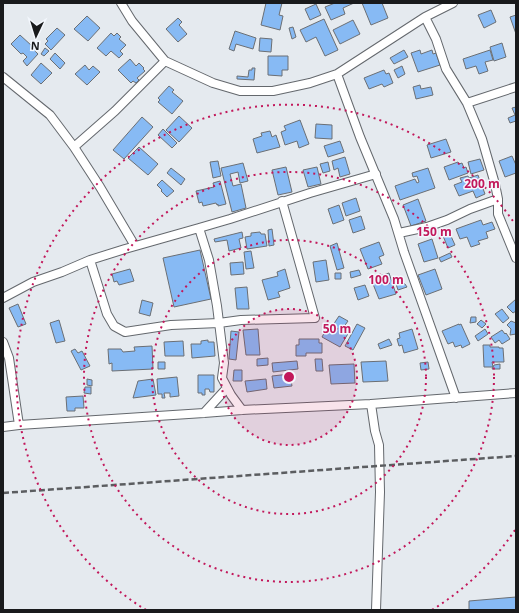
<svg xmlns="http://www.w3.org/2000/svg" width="519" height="613" viewBox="0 0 519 613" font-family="'Open Sans',sans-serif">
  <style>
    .building { fill: #87baf4; stroke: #6b6f74 }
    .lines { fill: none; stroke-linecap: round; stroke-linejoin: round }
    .street-casing { stroke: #64686d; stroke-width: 10 }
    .street { stroke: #fff; stroke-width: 8 }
    .rail { stroke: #5b5d60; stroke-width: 2.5; stroke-dasharray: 6 3; stroke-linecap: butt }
    .ring { fill: none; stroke: #c2185b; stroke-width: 2; stroke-dasharray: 2 4 }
    .centre { fill: #c2185b; stroke: #f3f7fd; stroke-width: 2 }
    .ring-label { font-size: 12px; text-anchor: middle; font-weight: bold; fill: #c2185b; stroke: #f3f7fd; stroke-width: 3; stroke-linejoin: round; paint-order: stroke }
  </style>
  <rect width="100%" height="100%" fill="#e5eaef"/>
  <path class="building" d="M266,3H282L279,15L283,16L280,30L261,25Z
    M335,3H354L343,8L345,14L331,20L325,7Z
    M362,3H382L388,18L371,25Z
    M316,4L321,15L310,20L305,9Z
    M491,10L496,22L484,28L478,15Z
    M516,15V34L510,17Z
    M87,16L100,28L88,41L74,29Z
    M178,18L182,22L179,25L187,34L178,42L166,29Z
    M324,19L338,50L325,56L316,37L306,42L300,30Z
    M353,20L360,34L340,44L333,30Z
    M293,27L296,37L292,39L289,28Z
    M57,28L65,35L51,50L45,44L48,41L46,39Z
    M235,31L256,38L253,49L236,44L234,51L229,49Z
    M111,33L114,36L117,33L121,37L119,39L126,45L120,51L123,54L119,58L111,51L106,56L97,48Z
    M20,35L32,46L35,43L39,47L35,51L38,54L27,66L23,61L27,57L23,53L21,54L11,44Z
    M260,38L272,39L271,52L259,51Z
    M502,43L506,57L494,61L490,47Z
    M45,48L49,51L44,56L41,54Z
    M404,50L408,57L394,64L390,58Z
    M420,50L421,54L432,50L433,54L436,53L440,65L418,72L411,53Z
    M490,50L493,60L485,62L488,71L479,74L476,66L466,69L463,59Z
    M55,53L65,63L60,69L50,59Z
    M268,56H288V70H282V76L268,75Z
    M130,59L136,66L139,63L144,68L143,69L145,71L137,78L139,80L136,83L133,81L131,83L118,70Z
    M41,63L52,73L41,84L31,75Z
    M85,65L89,70L93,66L100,72L87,85L75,74Z
    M402,66L405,74L398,78L394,70Z
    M252,68H255L254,80L237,79V76L248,77L249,70H252Z
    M384,70L386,74L389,73L393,83L384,87L382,84L369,89L364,78Z
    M420,85L421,89L431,87L433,95L416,99L413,87Z
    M169,86L174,90L172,92L183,101L172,114L158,102L160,100L158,98Z
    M516,107V121L510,123L508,118L515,115L512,108Z
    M179,116L192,128L179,142L166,130Z
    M142,117L153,127L124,159L113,150Z
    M300,120L309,144L299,148L297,141L285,145L281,132L286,130L284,126Z
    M316,124L332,125V139L315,138Z
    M163,129L177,143L172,148L158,135Z
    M270,131L272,137L276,135L280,147L257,153L253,139L262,136L261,133Z
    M446,139L451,152L431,158L427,145Z
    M340,141L344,152L328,157L324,146Z
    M139,147L158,164L148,175L128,158Z
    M512,156L516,165V173L505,177L499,161Z
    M345,157L350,174L340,177L338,168L334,170L332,161Z
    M480,159L484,170L471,174L468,162Z
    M218,161L221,176L213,178L210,162Z
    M328,162L330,171L323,173L320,164Z
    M458,162L459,164L462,163L464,168L466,167L468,173L449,180L444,167Z
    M243,163L248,181L240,183L238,172L230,174L233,186L241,184L246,208L232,212L221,168Z
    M286,167L292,192L278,195L272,170Z
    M317,167L321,184L308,187L303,170Z
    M171,168L185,179L181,185L167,173Z
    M428,168L435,188L400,200L395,186L415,179L417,183L419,182L417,176L413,177L412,173Z
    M478,175L485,194L476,198L473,191L459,196L454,185L462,182L460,178L468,176L469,178Z
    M162,180L174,191L167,197L161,191L162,190L157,185Z
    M220,181L226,204L218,206V204L217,205L216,203L203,206L202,202L199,203L196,191L214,187L213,183Z
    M356,198L360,211L346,216L342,203Z
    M418,199L426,221L411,226L403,205Z
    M339,205L344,220L333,224L328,209Z
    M361,216L365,229L353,233L349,220Z
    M481,220L483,225L492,222L495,229L486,232L488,238L478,241L480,244L471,247L467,237L460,239L456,229Z
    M272,229L274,245L269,246L268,230Z
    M242,232L243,238L239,239L241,248L229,251L227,240L215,242L214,239Z
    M260,232L261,234H265L267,246L247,249L245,237L251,236V233Z
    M450,234L455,245L448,248L443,236Z
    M432,239L438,258L424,262L418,244Z
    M379,242L384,255L379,257L382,264L368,269L360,249Z
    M337,243L344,268L337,270L330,246Z
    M200,250L211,299L174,307L163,258Z
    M251,251L254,268L246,269L244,252Z
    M450,253L452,257L441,262L439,258Z
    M326,260L329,280L316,282L313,262Z
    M243,262L244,274L231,275L230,263Z
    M130,269L134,281L119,285L117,281L114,282L112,274Z
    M285,269L290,288L278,292L280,297L268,300L262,280L278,276L277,272Z
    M435,269L442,289L426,295L418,275Z
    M359,270L361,275L351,278L350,272Z
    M335,273H341V279H335Z
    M389,273L396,294L379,299L371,279Z
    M401,282L405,284L407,287L398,290L396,284Z
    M365,285L369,296L358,300L354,288Z
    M247,287L249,309H237L235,288Z
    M516,299V311L513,313L507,307Z
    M142,300L153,303L150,316L139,313Z
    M18,304L26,324L18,327L9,308Z
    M502,309L509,318L503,323L495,314Z
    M339,316L348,321L343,328L349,332L340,347L322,337L328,326L331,328Z
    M471,317H476V322L470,323Z
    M59,320L65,341L56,343L50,323Z
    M481,320L486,324L482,328L477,324Z
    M511,321L516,323V334L510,335L511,329L507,325Z
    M357,324L365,328L353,350L345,346Z
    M459,324V325L461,324L470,344L462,348L461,345L455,347L453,342L448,344L442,331Z
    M258,329L260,355H246L243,330Z
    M412,329L418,349L404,353L402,345L399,346L397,339L400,338L399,333Z
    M485,329L488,334L478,341L475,336Z
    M502,330L505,334L506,333L510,339L502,344L499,340L495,343L491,337Z
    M231,331L239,332L236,360L229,359Z
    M299,339H319V343H322V353H306V356H296V345H299Z
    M389,339L392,345L380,349L378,344Z
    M208,340V342H214L215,356L192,358L191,344H201V341Z
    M183,341L184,356H165L164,342Z
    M483,345H490V347H499V348H503L504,362H492L493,367H484Z
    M152,346L153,369L112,371V363L109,364L108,349H121L123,352L135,351L134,347Z
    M75,349L78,353L82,351L90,366L81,370L71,351Z
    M268,358V365L257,366V359Z
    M315,359H322L323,371H316Z
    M297,361L298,369L273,372L272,363Z
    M386,361L388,381L363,382L361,362Z
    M158,362H165V369H158Z
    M428,362L429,369L421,370L420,363Z
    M354,364L355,383L331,384L329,365Z
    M500,364V369H492L494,365Z
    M234,370H242V381H233Z
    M290,374L292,386L274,388L272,376Z
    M198,375H214V392H210L209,389H205V395H202V393H198Z
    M177,377L179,396L170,397V393H164L165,398H162V394H158L157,379Z
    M87,379L92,380V386L87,385Z
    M153,379L156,395L133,398L138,381Z
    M266,379L267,389L247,392L245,381Z
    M85,387H91V394L84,393Z
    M83,396L84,408H75V411H67L66,397Z
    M516,597V610H469V601Z"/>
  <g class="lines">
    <defs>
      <path id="street" d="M121,3L132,21L165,61L213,83L240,91H273L310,83L337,74L425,17L453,3
        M425,17L436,39L446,69L467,103L482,139L495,184L498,199V214L516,258
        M337,74L360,137L394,219L404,252L456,398
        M3,77L50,115L74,147L100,187L135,246
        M467,103L516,87
        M74,147L115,111L165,61
        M399,233L427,227L447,220L470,209L498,199
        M90,260L107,314L114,326L125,332L171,325L219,323L241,320L315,318L282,201
        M3,298L33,282L62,272L90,260L125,249L199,228
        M3,342L9,358L19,425
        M371,404L375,431L379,445L380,492L376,610
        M242,410L231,395L222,378L224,363L217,306L209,260L199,228L230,219L310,193L376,174
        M204,413L227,388
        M3,427L19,425L204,413L242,410L371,404L516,393"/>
    </defs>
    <use href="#street" class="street-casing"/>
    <use href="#street" class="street"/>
    <path class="rail" d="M3,493L516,456"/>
  </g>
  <circle cx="289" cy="377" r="68" fill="#c2185b" fill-opacity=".12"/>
  <g class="ring">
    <circle cx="289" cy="377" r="68"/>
    <circle cx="289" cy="377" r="137"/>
    <circle cx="289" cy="377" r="205"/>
    <path d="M515 530A273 273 0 0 1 432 610M146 610A273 273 0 1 1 515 224"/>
  </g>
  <circle cx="289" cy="377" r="6" class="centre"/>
  <g class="ring-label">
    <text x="482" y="188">200 m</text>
    <text x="434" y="236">150 m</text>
    <text x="386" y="284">100 m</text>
    <text x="337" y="333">50 m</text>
  </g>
  <rect width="519" height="613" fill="none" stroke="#191a1c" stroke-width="8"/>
  <g transform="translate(36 36) rotate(184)" stroke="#f3f7fd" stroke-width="3" paint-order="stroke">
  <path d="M0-3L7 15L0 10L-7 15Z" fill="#191a1c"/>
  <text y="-6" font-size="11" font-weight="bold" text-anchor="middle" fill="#191a1c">N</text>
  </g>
</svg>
